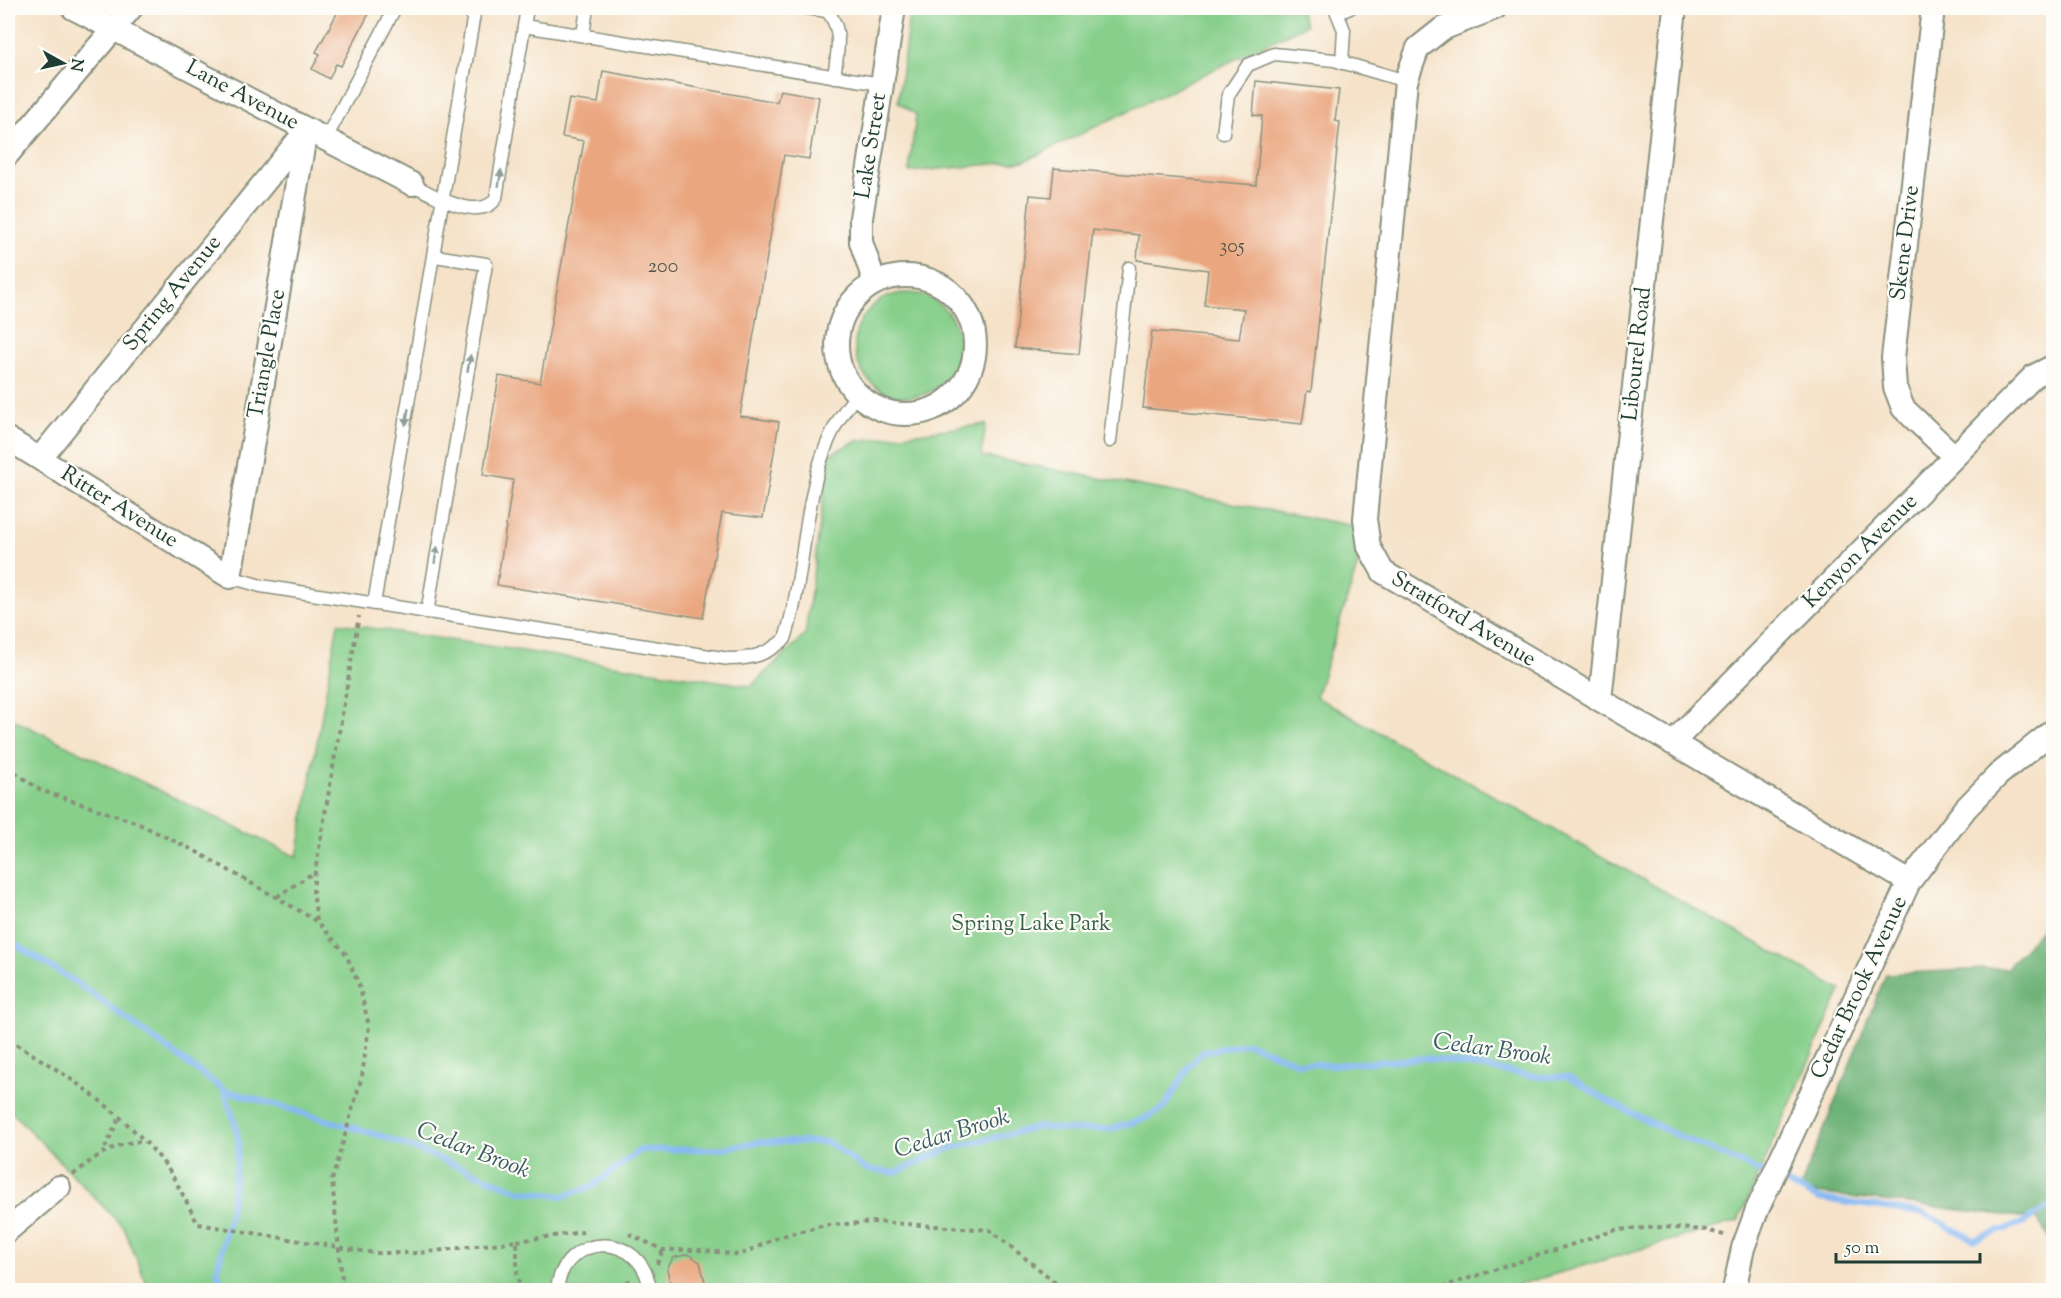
<svg xmlns="http://www.w3.org/2000/svg" width="2061" height="1298" viewBox="0 0 2061 1298" font-family="'Sorts Mill Goudy',serif">
  <style>
    .green { fill: #87cf8b; stroke: #538660; stroke-width: 1.5 }
    .forest { fill: #6db277; stroke: #467856; stroke-width: 1.5 }
    .lines { fill: none; stroke-linecap: round; stroke-linejoin: round }
    .stream { stroke: #86b8f3; stroke-width: 6 }
    .building { fill: #eaa67f }
    .service-casing { stroke: #8a907e; stroke-width: 15 }
    .minor-casing { stroke: #8a907e; stroke-width: 26 }
    .path { stroke: #8a907e; stroke-width: 4; stroke-dasharray: 4.5 4.5; stroke-linecap: butt }
    .service { stroke: #fff; stroke-width: 12 }
    .minor { stroke: #fff; stroke-width: 22 }
    .oneway { fill: #8f9e9a }
    .labels { text-anchor: middle; dominant-baseline: central; stroke-width: 4.5; stroke-linejoin: round; paint-order: stroke }
    .number-label { font-size: 20px; fill: #525747 }
    .street-label { font-size: 22px; fill: #1f3d34; stroke: #fdfcf7 }
    .park-label { font-size: 22px; fill: #39624a; stroke: #fdfcf7 }
    .water-label { font-size: 24px; font-style: italic; fill: #395c64; stroke: #fdfcf7 }
  </style>
  <rect width="100%" height="100%" fill="#fdfcf7"/>
  <filter id="ink" filterUnits="userSpaceOnUse"><feTurbulence type="fractalNoise" baseFrequency=".0167" numOctaves="2"/><feDisplacementMap in="SourceGraphic" scale="12" xChannelSelector="R" yChannelSelector="G"/><feConvolveMatrix kernelMatrix="1 2 1 2 8 2 1 2 1" color-interpolation-filters="sRGB"/></filter>
  <filter id="wash" filterUnits="userSpaceOnUse"><feTurbulence type="fractalNoise" baseFrequency=".008" numOctaves="4" result="noise"/><feDisplacementMap in="SourceGraphic" scale="24" xChannelSelector="R" yChannelSelector="G"/><feGaussianBlur stdDeviation="1.35" result="paint"/><feColorMatrix in="noise" values="0 0 0 0 0 0 0 0 0 0 0 0 0 0 0 0 0 1.4 0 .05"/><feComposite in="paint" operator="in"/></filter>
  <g filter="url(#wash)">
    <rect width="100%" height="100%" fill="#f5e2c8"/>
    <path class="green" d="M910,8H1299L1306,25L1025,161L909,172L916,115L898,102Z
      M855 345a52 52 0 1 1 104 0a52 52 0 1 1-104 0Z
      M986,424L981,456L1365,528L1362,551L1316,697L1841,990L1738,1221L1500,1290H149L124,1228L8,1108V717L297,857L338,623L751,686L805,635L829,455L856,441Z"/>
    <path class="forest" d="M2053,916V1245L2037,1219L1799,1191L1886,974L2007,968Z"/>
    <g class="lines">
      <path class="stream" d="M8,940L77,983L224,1090L385,1137L520,1191L564,1196L593,1186L640,1150L718,1149L760,1142H828L865,1169L895,1173L951,1148L1038,1127L1069,1130L1111,1129L1141,1120L1164,1108L1190,1065L1203,1052L1248,1043L1298,1063L1332,1065L1427,1058L1539,1077H1568L1606,1100L1672,1133L1768,1175
        M224,1090L236,1126L239,1144L230,1212L217,1271L225,1290
        M1777,1179L1820,1199L1923,1213L1974,1240L2022,1223L2054,1204"/>
    </g>
    <g id="blocks">
      <path class="building" d="M340,8H372L341,66L336,64L329,79L312,69L320,54L316,52Z
        M603,71L777,102L780,90L819,97L809,159L784,155L740,416L779,422L763,518L722,513L703,618L497,585L513,480L483,475L499,376L540,383L584,141L562,137L569,99L598,103Z
        M1256,81L1339,90L1335,121L1340,122L1311,392L1307,391L1302,424L1143,408L1152,331L1239,339L1244,309L1204,305L1208,270L1137,260L1139,235L1093,230L1079,354L1015,348L1030,195L1051,197L1054,168L1256,185L1262,116L1253,115Z
        M688,1254L700,1262L707,1290H672L667,1269L673,1258Z"/>
    </g>
  </g>
  <g filter="url(#ink)">
    <use href="#blocks" fill-opacity="0" stroke="#8a907e" stroke-width="1.5"/>
    <g class="lines">
      <defs>
        <path id="service" d="M807,8L827,11C844,30 837,53 834,77
          M1335,8L1344,30L1342,63
          M1338,13L1350,8
          M524,26L881,84
          M583,35L587,8
          M1223,133L1228,95L1248,65L1274,54L1334,60L1406,81
          M325,140L395,8
          M412,184C432,195 481,223 496,198L527,8
          M1110,441L1129,268
          M230,577L261,586L729,659C753,659 767,654 785,639C811,559 799,459 857,395
          M374,604L475,8
          M427,613L486,264L435,256
          M557,1290C563,1231 643,1230 650,1290"/>
        <path id="minor" d="M73,8L412,184
          M1495,8L1442,29L1418,48L1406,81L1365,519L1369,547L1383,572L1909,882
          M1933,8L1893,358L1895,387L1903,408L1954,456
          M8,154L131,8
          M837 345a69 69 0 1 1 138 0a69 69 0 1 1-138 0Z
          M875,283L861,242V218L894,8
          M8,439L230,577L306,130
          M40,458L306,131
          M1600,700L1675,8
          M1672,743L2034,376L2054,366
          M8,1230L59,1187
          M1734,1290L1743,1248L1757,1210L1909,882L1966,808L1998,775L2054,730"/>
      </defs>
      <use href="#service" class="service-casing"/>
      <use href="#minor" class="minor-casing"/>
      <path class="path" d="M8,767L40,790L135,822L197,852L317,921L346,954L359,985L369,1026L362,1076L332,1180L343,1290
        M277,897L314,872
        M317,920L313,892L315,872L359,616
        M8,1040C64,1072 116,1107 159,1157C175,1176 186,1202 198,1224L374,1253H419L517,1241V1275L521,1290
        M105,1148L119,1118
        M73,1175C96,1156 112,1144 142,1141
        M629,1234L663,1250H701L740,1255L779,1237L825,1225L878,1222L990,1230L1065,1290
        M517,1241L583,1232
        M657,1264L663,1250
        M610,1290L633,1279
        M1433,1290L1616,1230L1662,1227L1707,1230L1727,1236"/>
      <use href="#service" class="service"/>
      <use href="#minor" class="minor"/>
    </g>
    <defs><path id="oneway-solid" d="M-6-.8H1V-3.2L6.5 0L1 3.2V.8H-6Z" transform="scale(1.5)"/></defs>
    <g class="oneway">
      <use href="#oneway-solid" transform="translate(500 178) rotate(-81)"/>
      <use href="#oneway-solid" transform="translate(469 363) rotate(-80)"/>
      <use href="#oneway-solid" transform="translate(407 417) rotate(100)"/>
      <use href="#oneway-solid" transform="translate(436 555) rotate(-80)"/>
    </g>
  </g>
  <g class="labels">
    <g class="number-label">
      <text x="1232" y="247">305</text>
      <text x="663" y="267">200</text>
    </g>
    <g class="street-label">
      <text transform="translate(242 96) rotate(28)">Lane Avenue</text>
      <text transform="translate(872 146) rotate(-81)">Lake Street</text>
      <text transform="translate(1906 243) rotate(-83)">Skene Drive</text>
      <text transform="translate(173 294) rotate(-51)">Spring Avenue</text>
      <text transform="translate(268 354) rotate(-80)">Triangle Place</text>
      <text transform="translate(1638 354) rotate(-84)">Libourel Road</text>
      <text transform="translate(119 508) rotate(32)">Ritter Avenue</text>
      <text transform="translate(1861 552) rotate(-45)">Kenyon Avenue</text>
      <text transform="translate(1463 620) rotate(31)">Stratford Avenue</text>
      <text transform="translate(1860 988) rotate(-65)">Cedar Brook Avenue</text>
    </g>
    <g class="park-label">
      <text x="1031" y="925">Spring Lake Park</text>
    </g>
    <g class="water-label">
      <text transform="translate(1492 1050) rotate(8)">Cedar Brook</text>
      <text transform="translate(952 1134) rotate(-17)">Cedar Brook</text>
      <text transform="translate(473 1151) rotate(21)">Cedar Brook</text>
    </g>
  </g>
  <rect width="2061" height="1298" fill="none" stroke="#fdfcf7" stroke-width="30"/>
  <g transform="translate(63 63) rotate(98)" stroke="#fdfcf7" stroke-width="4.5" paint-order="stroke">
  <path d="M0-4.5L10 22L0 15L-10 22Z" fill="#1f3d34"/>
  <text y="-9" font-size="16" font-weight="bold" text-anchor="middle" fill="#1f3d34">N</text>
  </g>
  <path d="M1836 1253v9h144v-9" fill="none" stroke="#1f3d34" stroke-width="3"/>
  <text x="1845" y="1253" font-size="18" fill="#1f3d34" stroke="#fdfcf7" stroke-width="4.5" paint-order="stroke">50 m</text>
</svg>
